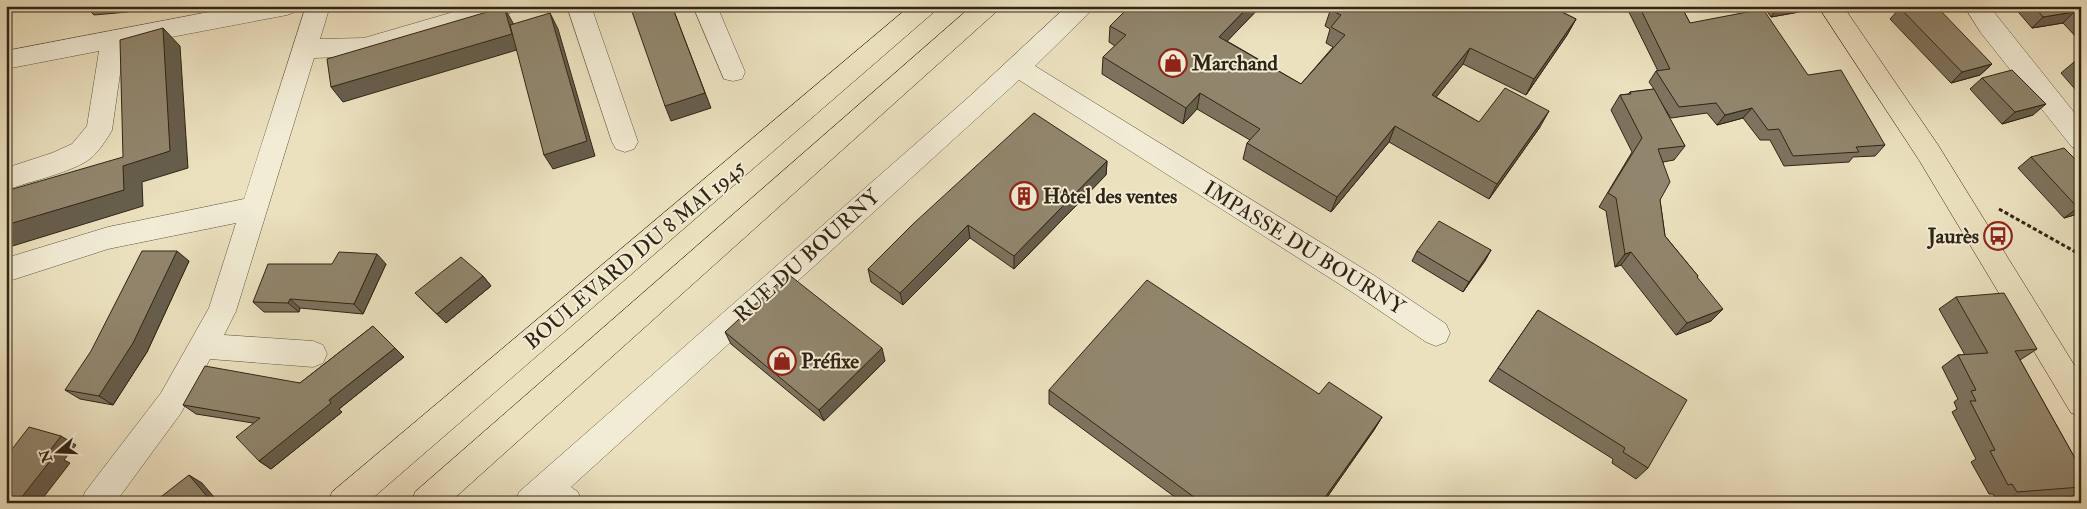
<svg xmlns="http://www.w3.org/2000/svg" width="2087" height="509" viewBox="0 0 2087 509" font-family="'IM FELL Double Pica',serif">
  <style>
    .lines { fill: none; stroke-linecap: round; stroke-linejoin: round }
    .minor-casing { stroke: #5f533f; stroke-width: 1 }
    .major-casing { stroke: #302414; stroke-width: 1 }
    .path { stroke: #302414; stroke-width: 3; stroke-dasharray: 4 2.5; stroke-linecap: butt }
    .minor { fill: #f2ecd5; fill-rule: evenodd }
    .major { fill: #ebe1bf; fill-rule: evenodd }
    .wall { fill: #7d735e; stroke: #302414 }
    .shaded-wall { fill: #665e4c; stroke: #302414 }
    .building { fill: #91866d; stroke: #302414 }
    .labels { text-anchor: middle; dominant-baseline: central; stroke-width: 4; stroke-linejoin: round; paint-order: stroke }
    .poi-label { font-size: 21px; font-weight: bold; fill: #302414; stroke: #f2ecd5; text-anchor: start }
    .street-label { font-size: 21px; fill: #302414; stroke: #f2ecd5 }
  </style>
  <rect width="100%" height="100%" fill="#ebe1bf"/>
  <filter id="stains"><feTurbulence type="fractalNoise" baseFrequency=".004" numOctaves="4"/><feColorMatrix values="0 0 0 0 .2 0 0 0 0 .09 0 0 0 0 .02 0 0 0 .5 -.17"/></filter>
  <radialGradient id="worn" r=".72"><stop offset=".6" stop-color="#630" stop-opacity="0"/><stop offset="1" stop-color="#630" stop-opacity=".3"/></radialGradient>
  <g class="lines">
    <defs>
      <path id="minor" d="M240,6H299L295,12L287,15L124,46L112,130C107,139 99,151 91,158C74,172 28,182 6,190V168L52,153L72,144L87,126L99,51L6,69V51Z
        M306,6H330L320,39L364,38L474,6H517L513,12L364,56L314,58L236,311L224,335L313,341L323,345L327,354L323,363L313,367L210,359L181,413L115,503H81L85,492L161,393L209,308L236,223L108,249L6,282V258L108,227L244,199Z
        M567,6H591L638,142L634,149L625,152L616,149L612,142Z
        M693,6H717L745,72L742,79L733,81L724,79Z
        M1067,6H1094L1090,12L1035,66L1375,276L1446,324L1450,333L1446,342L1436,346L1426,342L1355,294L1019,80L571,487L578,492L582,503H515L519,492L536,477L970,96Z
        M1964,6H1989L2081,121V150L2072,147L1981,33Z"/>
      <path id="major" d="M910,6H938L934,12L367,503H328L332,492Z
        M972,6H1000L996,12L449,503H411L415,492Z
        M1818,6H1843L1938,145L2081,376V416L2071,413L1919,160Z"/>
    </defs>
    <use href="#minor" class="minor-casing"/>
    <use href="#major" class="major-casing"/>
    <path class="path" d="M1999,209L2081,255"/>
    <use href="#minor" class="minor"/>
    <use href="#major" class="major"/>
  </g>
  <path class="wall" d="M85,6H130L128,12L94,15Z
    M1261,6L1227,41L1301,84L1333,47L1326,43L1330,29L1325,26L1330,11L1320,6H1550L1576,19L1567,35L1526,95L1463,64L1436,97L1479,122L1540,127L1489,199L1389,142L1331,212L1243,159L1247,143L1250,140L1197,109L1183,124L1102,74L1103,57L1115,46L1109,42L1110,26Z
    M1626,6H1681L1690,23L1808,75L1885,145L1875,156L1853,157L1849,162L1784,166L1770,140H1760L1743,118L1717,125L1707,113L1671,118L1657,96L1685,146L1674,160L1663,162L1660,200L1665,236L1698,276L1697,278L1711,321L1676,335L1621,265L1615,267L1606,211L1599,207L1632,152L1611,110L1620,95L1628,94L1630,92L1654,89L1649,82L1656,71H1658Z
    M1763,6H1803L1799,12L1771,17Z
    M2013,6H2081V41H2080L2063,23L2032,28Z
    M1900,8L1992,64L1980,75L1951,83L1890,19Z
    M2081,60V96L2061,73L2074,62Z
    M1982,78L2033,115L2002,124L1970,89Z
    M2031,157L2081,165V213L2064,218L2018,168Z
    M1107,161L1106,175L1014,269L970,238L903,305L871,282L868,269Z
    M1491,250L1463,292L1412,261L1417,251Z
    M189,261L147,352L113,405L80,399L65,390Z
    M386,264L363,314L300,308L299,312H264L253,302Z
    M483,276L491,286L446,323L415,293Z
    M1956,297L2037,349L2020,360L2081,469V492L2070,497L1998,502L1993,494H1989L1971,462L1976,459L1952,412L1957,409L1954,402L1958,399L1942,367L1958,355H1965L1939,309Z
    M1538,310L1648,468L1636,479L1612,463L1613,459L1489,381Z
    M373,326L404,357L339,409L342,412L271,469L259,461L253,423L196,414L183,405L300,383Z
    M725,332L885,361L824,421L731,344Z
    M1049,390L1319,394L1382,417L1374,430L1323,503H1183L1049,404Z"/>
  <path class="shaded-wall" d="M123,6H130L128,12Z
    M672,6L711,108L671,121L665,106Z
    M1249,6H1261L1216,53L1219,37Z
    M1779,6H1803L1799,12L1771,17Z
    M504,7L513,23L520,49L343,102L331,87Z
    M2074,12L2063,23L2032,28L2043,17Z
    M550,13L558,29L595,156L553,169L544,155Z
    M1576,19L1567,35L1526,95L1534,79Z
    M163,28L180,46L188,168L142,182L143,206L6,248V225L123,166Z
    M1470,48L1463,64L1425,111L1432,95Z
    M1992,64L1980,75L1951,83L1962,72Z
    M1200,93L1197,109L1183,124L1186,108Z
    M2046,104L2033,115L2002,124L2015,112Z
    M1752,108L1743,118L1717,125L1725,115Z
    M1549,111L1540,127L1489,199L1497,184Z
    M1395,126L1389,142L1331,212L1337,197Z
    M1107,161L1106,175L1014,269V256Z
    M2081,207V213L2064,218L2078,208Z
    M968,225L970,238L903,305L900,293Z
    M1491,250L1485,261L1463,292L1469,282Z
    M177,251L189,261L147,352L113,405L99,396Z
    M1631,252L1621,265L1615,267L1625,254Z
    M377,254L386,264L363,314L354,304Z
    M483,276L491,286L446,323L437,314Z
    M290,299L300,308L299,312L288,303Z
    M1723,309L1711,321L1676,335L1687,323Z
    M395,348L404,357L339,409L342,412L271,469L259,461L329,400Z
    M882,348L885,361L824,421L819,410Z
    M1382,417L1374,430L1323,503H1321Z
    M61,436L76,445L64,460L70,463L39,503H17L48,453Z
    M189,475L202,483L219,503H206Z"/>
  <path class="building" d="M630,6H672L705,93L665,106Z
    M1130,6H1249L1219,37L1301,84L1345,35L1331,27L1341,15L1330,10L1333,6H1550L1576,19L1534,79L1470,48L1432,95L1479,122L1505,88L1549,111L1497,184L1395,126L1337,197L1247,143L1260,129L1200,93L1186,108L1103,57L1126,35L1110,26Z
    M1639,6H1681L1690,23L1763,9L1808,75L1841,70L1885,145L1856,147L1859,152L1793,156L1779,129L1768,130L1752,108L1725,115L1716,103L1679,107L1656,71L1670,69Z
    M1906,6H1936L1992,64L1962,72L1900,8Z
    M2034,6H2081V18L2074,12L2043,17Z
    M504,7L512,34L331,87L327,59Z
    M550,13L587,141L544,155L510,25Z
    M163,28L170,151L123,166L124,190L6,225V191L123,157L120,40Z
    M2081,60V70L2074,62Z
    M2012,70L2046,104L2015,112L1982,78Z
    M1654,89L1685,146L1658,149L1670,182L1660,200L1665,236L1698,276L1697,277L1723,309L1687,323L1631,252L1625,254L1616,198L1608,193L1642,138L1620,95L1631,94L1630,92Z
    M1034,113L1107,161L1014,256L968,225L900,293L868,269L913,224Z
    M2064,148L2081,165V207L2078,208L2031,157Z
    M1439,221L1491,250L1469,282L1417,251Z
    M142,251H177L133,343L99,396L65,390L91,351Z
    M339,252L377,254L354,304L290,299L288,303L253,302L268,264H332Z
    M461,257L483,276L437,314L415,293Z
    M788,274L882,348L819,410L725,332Z
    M1147,280L1319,394L1329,382L1382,417L1321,503H1202L1049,390Z
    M2004,293L2037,349L2015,351L2081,469V487L2017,492L2012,484L2008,485L1990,451L1995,450L1970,401H1976L1971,391L1976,390L1958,355L1988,353L1956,297Z
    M1538,310L1687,400L1648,468L1623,452L1625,448L1498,368Z
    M373,326L395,348L329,400L331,403L259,461L236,437L260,418L183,405L205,366L300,383Z
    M29,427L61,436L48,453L55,455L17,503H6V457Z
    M189,475L210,500L206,503H153Z"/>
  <defs>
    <symbol id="shop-ring" viewBox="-11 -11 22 22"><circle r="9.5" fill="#f2ecd5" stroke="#8f2418" stroke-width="1.5"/><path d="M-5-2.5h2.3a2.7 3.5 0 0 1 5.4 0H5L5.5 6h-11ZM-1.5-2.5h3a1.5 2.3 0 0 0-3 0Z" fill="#8f2418"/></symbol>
    <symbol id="building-ring" viewBox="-11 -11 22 22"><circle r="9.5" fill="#f2ecd5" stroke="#8f2418" stroke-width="1.5"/><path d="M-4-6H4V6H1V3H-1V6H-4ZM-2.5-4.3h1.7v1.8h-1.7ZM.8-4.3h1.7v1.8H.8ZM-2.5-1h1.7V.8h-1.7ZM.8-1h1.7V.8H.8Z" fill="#8f2418"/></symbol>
    <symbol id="bus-ring" viewBox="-11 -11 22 22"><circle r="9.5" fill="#f2ecd5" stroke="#8f2418" stroke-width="1.5"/><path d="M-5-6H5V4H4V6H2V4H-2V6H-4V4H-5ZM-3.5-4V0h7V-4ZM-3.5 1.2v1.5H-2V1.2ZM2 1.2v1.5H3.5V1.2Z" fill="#8f2418"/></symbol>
  </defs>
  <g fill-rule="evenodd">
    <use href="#shop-ring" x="1157" y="47" width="32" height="32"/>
    <use href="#building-ring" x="1008" y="180" width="32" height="32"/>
    <use href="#bus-ring" x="1982" y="220" width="32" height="32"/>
    <use href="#shop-ring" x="766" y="345" width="32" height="32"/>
  </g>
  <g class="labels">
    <g class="poi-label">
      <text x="1192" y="63">Marchand</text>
      <text x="1043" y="196">Hôtel des ventes</text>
      <text x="1979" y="236" text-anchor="end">Jaurès</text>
      <text x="801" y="361">Préfixe</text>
    </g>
    <g class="street-label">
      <text transform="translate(1304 248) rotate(32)">IMPASSE DU BOURNY</text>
      <text transform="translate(635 255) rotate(-40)">BOULEVARD DU 8 MAI 1945</text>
      <text transform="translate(807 256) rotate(-42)">RUE DU BOURNY</text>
    </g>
  </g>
  <rect width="2087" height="509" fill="none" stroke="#ebe1bf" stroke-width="25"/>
  <rect x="8" y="8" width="2072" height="494" fill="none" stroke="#302414" stroke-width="2.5"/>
  <rect x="12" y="12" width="2062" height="484" fill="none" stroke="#302414"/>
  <g transform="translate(58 452) rotate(251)" stroke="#f2ecd5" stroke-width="4" paint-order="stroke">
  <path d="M0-4L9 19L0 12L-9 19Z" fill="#302414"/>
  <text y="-8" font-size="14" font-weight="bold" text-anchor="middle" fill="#302414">N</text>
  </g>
  <rect width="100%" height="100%" filter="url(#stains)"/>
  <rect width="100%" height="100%" fill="url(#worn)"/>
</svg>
